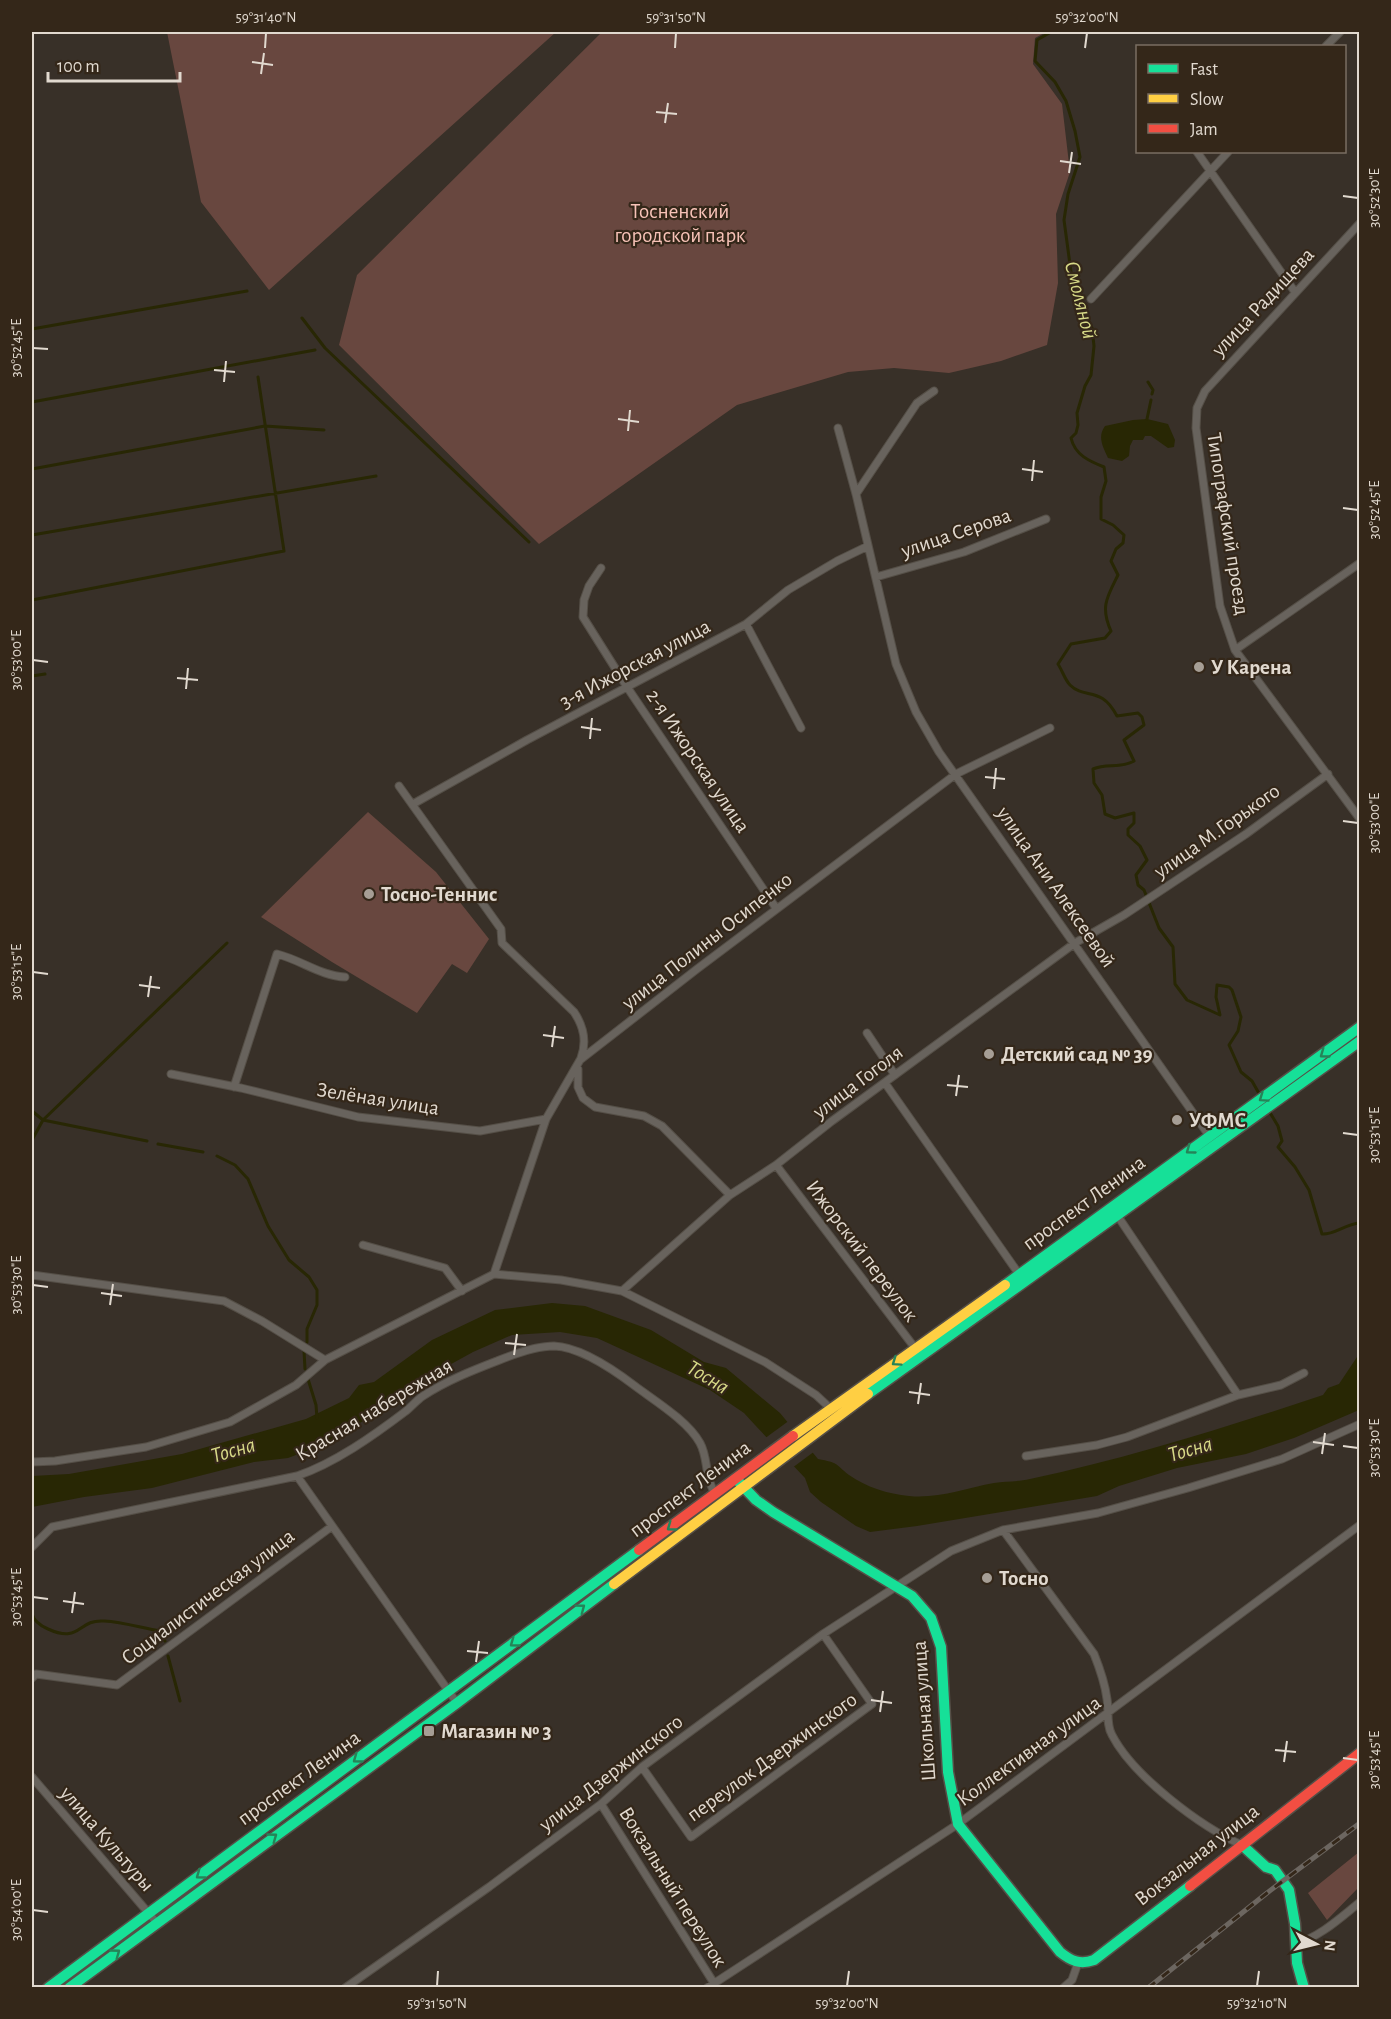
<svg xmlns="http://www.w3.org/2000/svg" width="1391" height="2019" viewBox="0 0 1391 2019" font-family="'Alegreya Sans',sans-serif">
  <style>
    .green { fill: #68473f }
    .water { fill: #282704 }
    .pier { fill: #383028 }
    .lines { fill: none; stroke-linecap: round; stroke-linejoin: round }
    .stream { stroke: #282704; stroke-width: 3 }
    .street-casing { stroke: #554f47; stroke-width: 9 }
    .fast-casing { stroke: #554f47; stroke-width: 13 }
    .slow-casing { stroke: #554f47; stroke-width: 13 }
    .jam-casing { stroke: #554f47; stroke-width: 13 }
    .street { stroke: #68635d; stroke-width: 7 }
    .fast { stroke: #16e098; stroke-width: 10 }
    .slow { stroke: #ffcf43; stroke-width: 10 }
    .jam { stroke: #f24e42; stroke-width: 10 }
    .rail-casing { stroke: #6c6660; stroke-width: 5 }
    .rail { stroke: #342719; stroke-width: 3; stroke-dasharray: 9; stroke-linecap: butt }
    .oneway { stroke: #258458 }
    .ticks { fill: none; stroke: #e1d9cf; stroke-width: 2 }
    .poi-dot { fill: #a69e95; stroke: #342719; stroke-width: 2 }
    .labels { text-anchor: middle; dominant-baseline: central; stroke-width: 4.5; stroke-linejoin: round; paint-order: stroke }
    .park-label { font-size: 21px; fill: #f7c2b7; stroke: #342719 }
    .street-label { font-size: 21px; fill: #e1d9cf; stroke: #342719 }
    .poi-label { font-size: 21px; font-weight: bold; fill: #e1d9cf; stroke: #342719; text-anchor: start }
    .water-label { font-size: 22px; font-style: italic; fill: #d7d987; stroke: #342719 }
    .neatline { fill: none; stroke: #e1d9cf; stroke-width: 2 }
    .ticks-label { font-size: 15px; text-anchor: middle; fill: #e1d9cf }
  </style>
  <rect width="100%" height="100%" fill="#383028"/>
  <path class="green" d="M167,32H556L269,290L201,202Z
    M602,32H1046L1035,38L1033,64L1062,104L1070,172L1056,214L1058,283L1047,345L1001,361L949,373L894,368L848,372L737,405L539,544L339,345L357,275Z
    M368,812L436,872L489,939L467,973L452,964L417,1013L332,962L261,917Z
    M1359,1852V1887L1327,1920L1308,1893Z"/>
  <path class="water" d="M1147,419L1168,424L1175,440L1174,447L1168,448L1151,436H1145L1143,440H1133L1130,446L1129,456L1122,461L1108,458C1103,447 1097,437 1105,426L1133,420Z
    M552,1303L585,1306L651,1330L704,1362L726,1368L780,1413L818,1459C839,1463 834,1463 849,1475C866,1487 888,1494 909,1496C938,1499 966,1488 994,1483C1006,1481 1018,1482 1030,1479C1129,1458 1227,1427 1323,1395L1328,1388L1339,1384L1359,1354V1410L1294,1438L1246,1454L1177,1468L1119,1486L1097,1496L917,1526L870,1532L856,1526L821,1502L810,1492L805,1478L755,1425L744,1413L710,1390L597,1338L560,1332L512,1335L473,1352L406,1389L365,1420L320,1446L288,1458L254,1462L152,1488L84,1497L32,1507V1476L69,1474L182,1454L306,1419L349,1398L359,1385L374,1382L432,1340L495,1310Z"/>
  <path class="pier" d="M790,1420L815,1451L792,1468L764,1439Z"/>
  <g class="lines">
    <path class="stream" d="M1051,32L1037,40L1035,61L1055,82L1066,101L1075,131L1080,157L1068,194L1064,220L1071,272L1080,303L1092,328L1094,346L1091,375L1085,386L1077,413L1078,425L1076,433L1071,438C1075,455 1089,461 1104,467L1106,481L1101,497V519L1113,525L1124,535L1123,543L1116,549L1111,561L1118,575C1107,597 1100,607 1111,631L1105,638L1071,644L1058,664C1062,670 1065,680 1070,685C1085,700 1101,685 1117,716L1138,713L1142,717L1144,725L1124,740L1134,761C1120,769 1107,763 1093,769L1094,783L1102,795L1105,814L1115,818L1134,813V823L1128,829V835L1140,846L1147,860L1136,875L1138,885L1144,890L1159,928L1173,947L1175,984L1187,1000L1220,1015L1216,997L1217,985L1229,987L1232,990L1241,1017L1238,1031L1229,1045L1241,1072L1252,1081L1261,1097
      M302,318L325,348L529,542
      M32,329L247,291
      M1148,382L1153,390L1152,394
      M32,402L315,350
      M1147,419L1151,400
      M32,469L265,426L324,430
      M32,535L376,476
      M32,600L284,551L258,377
      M32,676L45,674
      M32,1111L43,1120L147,1141
      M1269,1111L1278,1126L1282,1141L1278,1147L1295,1167L1309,1190L1322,1234C1334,1235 1345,1224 1360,1223
      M32,1140L43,1120L227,943
      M158,1144L203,1152
      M217,1156L235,1165L248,1179L268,1226L289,1260L309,1277L317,1290V1305L307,1329V1342
      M304,1351L305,1369
      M308,1379L316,1405L317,1418
      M32,1614C34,1621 41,1626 48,1629C81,1644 77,1619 104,1621C123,1622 142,1628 160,1631L165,1641
      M168,1656L180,1701"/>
    <defs>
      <path id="street" d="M1326,46L1340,32
        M1197,152L1295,292
        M1360,223L1205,391L1197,408L1196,428L1220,606L1235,650L1360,819
        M1091,299L1228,152
        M838,428L856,494L896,664L916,712L939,752L1210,1137
        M856,494L917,403L934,391
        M601,568L589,586L584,600L583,617L627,687L776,908
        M876,577L964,552L1046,519
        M746,624L801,728
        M1235,650L1360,563
        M399,786L501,929L502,943L574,1012C584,1027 587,1041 581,1058
        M413,804L527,740L746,624L788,590L837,561L868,546
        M867,1033L895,1075
        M578,1069V1087L583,1098L595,1107L644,1116L662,1126L730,1195
        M171,1074L241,1088L358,1117L480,1131L546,1119
        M885,1083L1021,1277
        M234,1087L277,954C301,960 321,976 345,977
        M776,1165L918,1352
        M1117,1215L1238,1395
        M363,1245L445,1268L462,1291
        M494,1274L546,1119L580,1060L697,969L956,774L1050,728
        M32,1275L224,1301L262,1321L325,1360
        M622,1291L730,1195L776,1165L832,1121L1075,943L1124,915L1246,834L1328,774
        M1026,1456L1097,1445L1127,1437L1238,1395L1281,1385L1304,1373
        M32,1462L55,1461L146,1447L230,1422L296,1385L325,1360L494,1274L561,1280L622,1291L765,1362L816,1395L830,1408
        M297,1476L457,1703
        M1003,1530L1094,1654C1100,1669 1105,1683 1107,1699C1109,1710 1106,1725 1112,1735C1133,1776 1201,1827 1242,1845
        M32,1547L52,1527L297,1476C335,1463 373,1436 406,1411C412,1406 417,1400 423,1396C446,1381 471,1371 497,1361C514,1354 536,1346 554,1346C581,1347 614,1370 635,1386C655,1401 688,1421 700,1443C709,1459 704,1479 716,1494
        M32,1678L36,1674L117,1685L331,1527
        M642,1767L691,1837L872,1704L823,1634
        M32,1777L157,1923
        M601,1804L717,1988
        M1295,1944C1320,1937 1340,1918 1360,1902
        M345,1988L489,1887L601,1804L642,1767L823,1634L951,1551L1003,1530L1098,1513L1188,1488L1282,1459L1360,1424
        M707,1988L958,1824L1360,1525
        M1063,1988L1072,1980L1078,1963"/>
      <path id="fast" d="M1005,1285L1360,1027
        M868,1394L1360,1041
        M738,1481L756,1500L773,1512L912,1596L931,1618L941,1647L948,1772L958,1824L1060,1952C1071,1961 1080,1965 1094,1960L1190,1886
        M1242,1845L1266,1867L1275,1870L1289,1890L1295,1924L1297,1963L1304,1988
        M48,1988L639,1550
        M69,1988L457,1703L614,1584"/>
      <path id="slow" d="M793,1436L1005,1285
        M614,1584L868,1394"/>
      <path id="jam" d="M639,1550L793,1436
        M1190,1886L1360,1753"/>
    </defs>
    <use href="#street" class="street-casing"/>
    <use href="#fast" class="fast-casing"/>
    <use href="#slow" class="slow-casing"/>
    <use href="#jam" class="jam-casing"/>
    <use href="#street" class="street"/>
    <use href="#fast" class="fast"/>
    <use href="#slow" class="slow"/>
    <use href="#jam" class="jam"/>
    <defs>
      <path id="rail" d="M1148,1988L1267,1893L1360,1823"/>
    </defs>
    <use href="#rail" class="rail-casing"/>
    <use href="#rail" class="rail"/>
  </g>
  <defs><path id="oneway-chevron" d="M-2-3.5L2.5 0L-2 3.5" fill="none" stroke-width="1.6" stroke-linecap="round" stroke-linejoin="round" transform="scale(1.5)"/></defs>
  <g class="oneway">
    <use href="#oneway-chevron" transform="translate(1324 1054) rotate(144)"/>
    <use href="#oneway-chevron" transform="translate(1263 1098) rotate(145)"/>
    <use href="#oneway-chevron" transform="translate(1190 1150) rotate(144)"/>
    <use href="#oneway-chevron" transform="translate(896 1362) rotate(145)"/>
    <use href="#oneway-chevron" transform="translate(671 1527) rotate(144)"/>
    <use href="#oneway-chevron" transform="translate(581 1608) rotate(-37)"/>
    <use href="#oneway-chevron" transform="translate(514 1643) rotate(144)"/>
    <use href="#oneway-chevron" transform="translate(357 1759) rotate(144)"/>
    <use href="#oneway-chevron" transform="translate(273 1837) rotate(-36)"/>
    <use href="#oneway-chevron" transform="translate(200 1875) rotate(144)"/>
    <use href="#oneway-chevron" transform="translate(116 1953) rotate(-36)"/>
  </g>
  <path class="ticks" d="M265,48L266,33M675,48L676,33M1085,48L1087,33M252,62L273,65M261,74L264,53M656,112L677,114M665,123L668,103M1060,161L1081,164M1069,173L1072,152M1343,196L1358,198M33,348L48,349M214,370L235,372M224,382L226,361M618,419L639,422M628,431L630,410M1022,469L1043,472M1032,481L1034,460M1343,508L1358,510M33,660L48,662M177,678L198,680M186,689L188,668M581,727L601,730M590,739L592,718M985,777L1005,779M994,789L996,768M1343,821L1358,823M33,972L48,974M139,985L160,988M148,997L151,976M543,1035L564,1038M552,1047L555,1026M947,1085L968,1087M956,1096L959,1075M1343,1133L1358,1135M33,1285L48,1287M101,1293L122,1296M110,1305L113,1284M505,1343L526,1345M514,1355L517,1334M909,1392L930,1395M918,1404L921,1383M1313,1442L1334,1445M1343,1446L1358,1448M1322,1454L1325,1433M33,1597L48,1599M63,1601L84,1604M72,1613L75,1592M467,1651L488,1653M476,1662L479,1641M871,1700L892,1703M880,1712L883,1691M1275,1750L1296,1752M1343,1758L1358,1760M1284,1762L1287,1741M33,1910L48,1912M437,1986L438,1971M847,1986L849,1971M1257,1986L1259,1971"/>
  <g class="poi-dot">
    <circle cx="1199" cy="667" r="6"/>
    <circle cx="369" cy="894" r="6"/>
    <circle cx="989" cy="1054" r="6"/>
    <circle cx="1177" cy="1120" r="6"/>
    <circle cx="987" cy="1578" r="6"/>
    <rect x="423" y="1725" width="12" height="12" rx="3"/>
  </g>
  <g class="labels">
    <g class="park-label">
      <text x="680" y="211">Тосненский<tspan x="680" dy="24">городской парк</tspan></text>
    </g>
    <g class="street-label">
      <text transform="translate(1263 302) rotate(-47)">улица Радищева</text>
      <text transform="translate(1228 524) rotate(81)">Типографский проезд</text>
      <text transform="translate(956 533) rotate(-19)">улица Серова</text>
      <text transform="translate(635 664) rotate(-28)">3-я Ижорская улица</text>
      <text transform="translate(698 761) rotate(56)">2-я Ижорская улица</text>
      <text transform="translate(1217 831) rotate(-35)">улица М.Горького</text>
      <text transform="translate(1056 887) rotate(55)">улица Ани Алексеевой</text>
      <text transform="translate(707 941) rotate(-38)">улица Полины Осипенко</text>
      <text transform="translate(858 1082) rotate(-37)">улица Гоголя</text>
      <text transform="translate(378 1099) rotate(9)">Зелёная улица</text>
      <text transform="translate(1084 1203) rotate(-36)">проспект Ленина</text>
      <text transform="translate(862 1251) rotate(53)">Ижорский переулок</text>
      <text transform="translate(374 1410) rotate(-31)">Красная набережная</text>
      <text transform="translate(690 1489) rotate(-37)">проспект Ленина</text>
      <text transform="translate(208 1597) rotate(-37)">Социалистическая улица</text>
      <text transform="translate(924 1711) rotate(-94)">Школьная улица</text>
      <text transform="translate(1029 1751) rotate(-36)">Коллективная улица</text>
      <text transform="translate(772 1757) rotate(-36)">переулок Дзержинского</text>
      <text transform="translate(611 1773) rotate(-38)">улица Дзержинского</text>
      <text transform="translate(299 1778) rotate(-36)">проспект Ленина</text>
      <text transform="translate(107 1839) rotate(49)">улица Культуры</text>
      <text transform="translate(1197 1855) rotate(-38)">Вокзальная улица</text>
      <text transform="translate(673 1887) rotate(58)">Вокзальный переулок</text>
    </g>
    <g class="poi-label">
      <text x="1211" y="667">У Карена</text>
      <text x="381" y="894">Тосно-Теннис</text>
      <text x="1001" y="1054">Детский сад № 39</text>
      <text x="1189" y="1120">УФМС</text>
      <text x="999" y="1578">Тосно</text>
      <text x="441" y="1731">Магазин № 3</text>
    </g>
    <g class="water-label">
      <text transform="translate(1081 300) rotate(76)">Смоляной</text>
      <text transform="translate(708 1377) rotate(31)">Тосна</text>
      <text transform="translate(1190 1449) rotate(-16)">Тосна</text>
      <text transform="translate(233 1450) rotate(-16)">Тосна</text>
    </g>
  </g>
  <rect width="1391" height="2019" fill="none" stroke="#342719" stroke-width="66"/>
  <rect x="1136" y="45" width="210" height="108" fill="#342719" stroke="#796e62" stroke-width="1.5"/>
  <rect x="1148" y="64" width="30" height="9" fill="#16e098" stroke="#796e62" stroke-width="1.5"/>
  <text x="1190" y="75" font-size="18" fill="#e1d9cf">Fast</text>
  <rect x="1148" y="94" width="30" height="9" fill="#ffcf43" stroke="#796e62" stroke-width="1.5"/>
  <text x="1190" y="105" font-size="18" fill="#e1d9cf">Slow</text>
  <rect x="1148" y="124" width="30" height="9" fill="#f24e42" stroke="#796e62" stroke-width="1.5"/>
  <text x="1190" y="135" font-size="18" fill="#e1d9cf">Jam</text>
  <g transform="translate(1316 1944) rotate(97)" stroke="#342719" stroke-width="4.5" paint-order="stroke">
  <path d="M0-4.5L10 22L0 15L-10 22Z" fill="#e1d9cf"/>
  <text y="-9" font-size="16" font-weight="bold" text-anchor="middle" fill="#e1d9cf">N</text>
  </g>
  <path d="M48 72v9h132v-9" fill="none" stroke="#e1d9cf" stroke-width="3"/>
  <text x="57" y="72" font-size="18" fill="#e1d9cf" stroke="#342719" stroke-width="4.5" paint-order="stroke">100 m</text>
  <rect x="33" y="33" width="1325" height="1953" class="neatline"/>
  <g class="ticks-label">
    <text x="266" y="22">59°31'40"N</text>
    <text x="676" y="22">59°31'50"N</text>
    <text x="1087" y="22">59°32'00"N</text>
    <text transform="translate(1374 198) rotate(-90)" y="5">30°52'30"E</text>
    <text transform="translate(16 348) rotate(-90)" y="5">30°52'45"E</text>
    <text transform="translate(1374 510) rotate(-90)" y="5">30°52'45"E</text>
    <text transform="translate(16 660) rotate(-90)" y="5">30°53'00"E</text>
    <text transform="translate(1374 823) rotate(-90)" y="5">30°53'00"E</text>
    <text transform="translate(16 972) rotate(-90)" y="5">30°53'15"E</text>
    <text transform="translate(1374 1135) rotate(-90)" y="5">30°53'15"E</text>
    <text transform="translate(16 1285) rotate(-90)" y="5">30°53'30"E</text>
    <text transform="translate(1374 1448) rotate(-90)" y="5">30°53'30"E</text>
    <text transform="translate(16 1597) rotate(-90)" y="5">30°53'45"E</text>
    <text transform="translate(1374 1760) rotate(-90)" y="5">30°53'45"E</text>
    <text transform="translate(16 1910) rotate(-90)" y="5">30°54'00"E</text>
    <text x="437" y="2008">59°31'50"N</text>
    <text x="847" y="2008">59°32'00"N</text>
    <text x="1257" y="2008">59°32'10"N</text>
  </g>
</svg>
